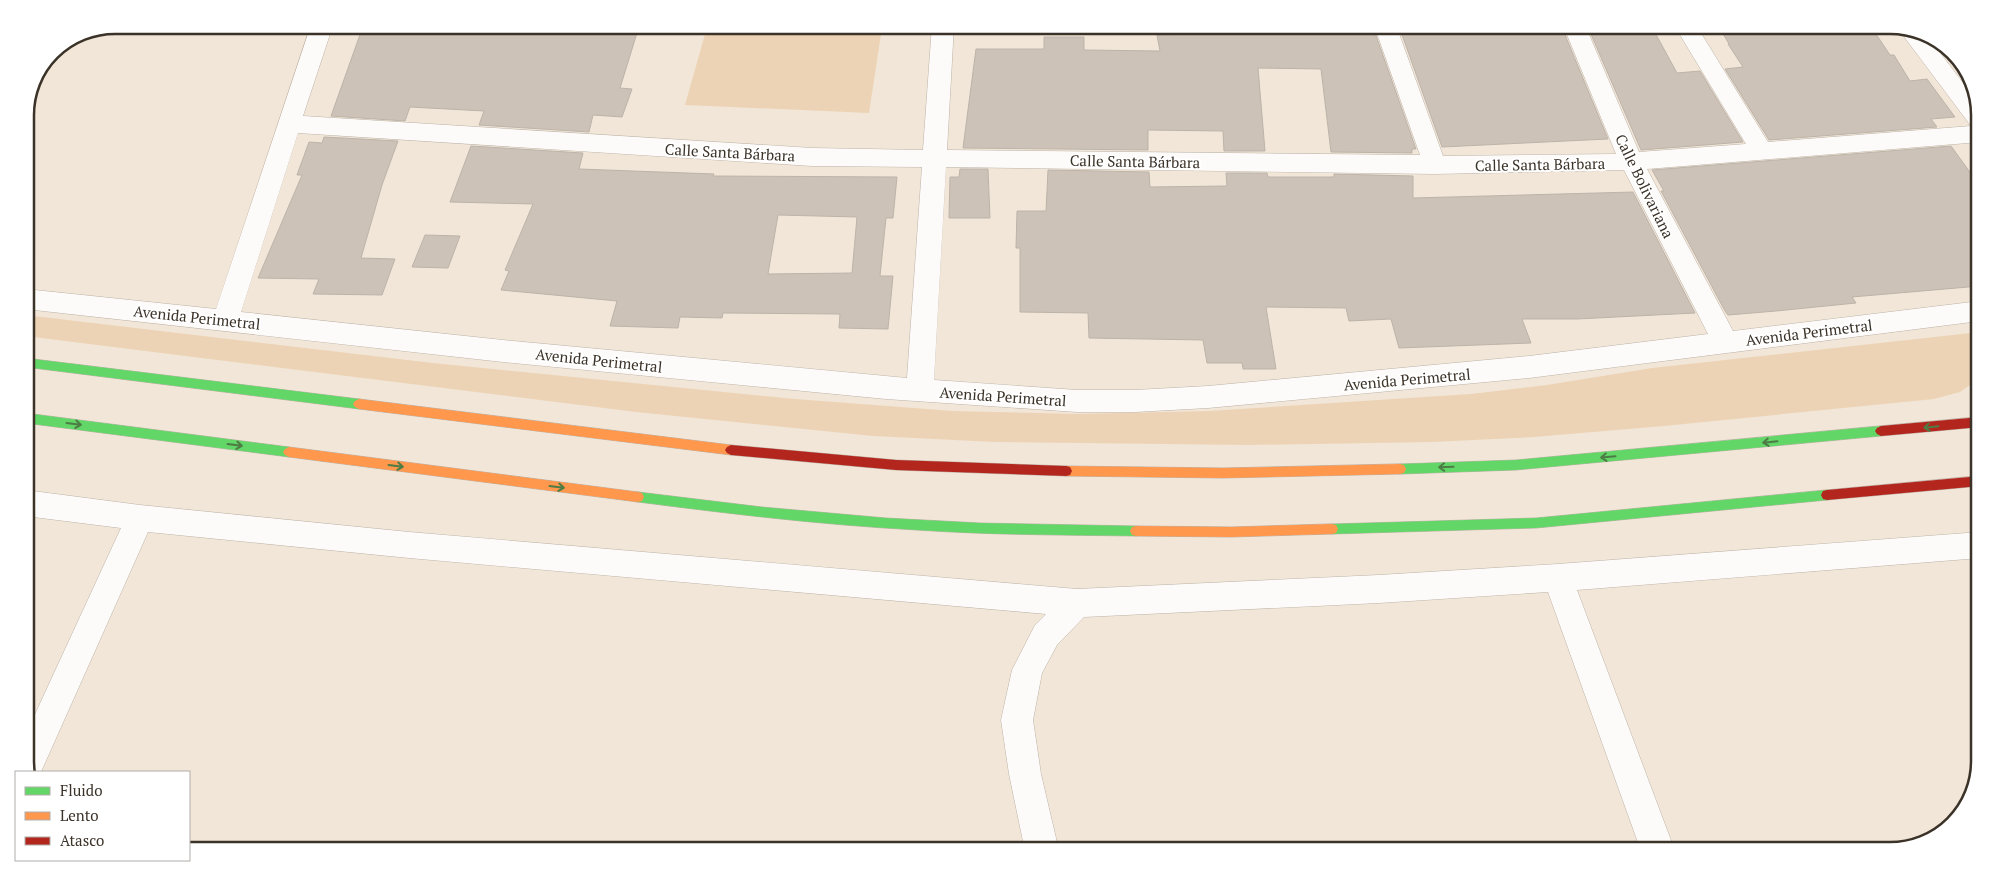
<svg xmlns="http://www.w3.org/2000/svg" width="2005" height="876" viewBox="0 0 2005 876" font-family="'PT Serif',serif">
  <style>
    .green { fill: #ecd3b5 }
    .building { fill: #ccc2b8; stroke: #bdb4a9; fill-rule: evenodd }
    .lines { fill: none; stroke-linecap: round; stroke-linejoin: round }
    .street-casing { stroke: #bcb3a8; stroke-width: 1 }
    .fast-casing { stroke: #bcb3a8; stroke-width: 1 }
    .slow-casing { stroke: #bcb3a8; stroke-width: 1 }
    .jam-casing { stroke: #bcb3a8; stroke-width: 1 }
    .street { fill: #fdfbf9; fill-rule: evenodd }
    .fast { fill: #63d668; fill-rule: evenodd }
    .slow { fill: #ff974d; fill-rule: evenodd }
    .jam { fill: #b3261e; fill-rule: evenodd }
    .oneway { stroke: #4d7c45 }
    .labels { text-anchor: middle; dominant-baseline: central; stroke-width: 4; stroke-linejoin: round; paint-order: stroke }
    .street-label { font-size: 15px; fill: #3b3228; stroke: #fff }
    .rim { fill: none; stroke: #3b3228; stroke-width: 2.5 }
  </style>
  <rect width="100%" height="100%" fill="#f2e6d8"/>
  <path class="green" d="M707,27L881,34L869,113L685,105Z
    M25,315L433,363L795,399L953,411L1076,414L1209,411L1471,394L1547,385L1652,368L1980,332V378L1960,392L1934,399L1664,426L1534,437L1432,442L1248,445L995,442L873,436L636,412L25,336Z"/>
  <path class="building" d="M410,25H635L633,33H637L620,88L632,89L622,117L593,115L589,132L479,125L484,111L410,107L405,121L331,116L362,29Z
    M1424,25H1561L1608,139L1442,147L1400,29L1426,28Z
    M1587,25H1645L1647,29H1653L1677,73L1700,71L1743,142L1641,150Z
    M1718,25H1870L1890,55H1894L1910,81L1927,79L1955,117L1931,119L1937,127L1769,140L1725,69L1743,67L1728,44H1729Z
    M1374,30L1416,149H1412V153L1331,152L1321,69L1258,68L1265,151H1224L1223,131L1148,130V150L963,148L976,49H1044V37H1084V50L1160,51L1157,35L1242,32L1332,34L1331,32Z
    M324,137L398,141L382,185L361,258L395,259L382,295L313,294L319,279L258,278L302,175H297L309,142L322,143Z
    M471,146L583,153L579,169L714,174L713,176L897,177L893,218H886L880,276H893L888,329L839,328L840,314L723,313L722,318L680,317L678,328L610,326L617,301L501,290L509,271L505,270L533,204L450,202ZM778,215L857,217L852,273L768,274Z
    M1951,146L1980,186V286L1852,297L1856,303L1776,311L1728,315L1725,311L1661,191H1664L1652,170Z
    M960,169H988L990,218H949L950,177H959Z
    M1048,170L1149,172L1150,187L1227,186L1226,173H1267L1268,177H1334V174L1413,176V198L1633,192L1695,313L1577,319H1522L1531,343L1399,348L1391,319L1349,321L1346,308L1266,307L1276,369H1243L1242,363H1207L1203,340L1089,338L1088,313L1020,312V248H1016L1017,211H1046Z
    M425,235L460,236L448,268L412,267Z"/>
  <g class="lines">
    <defs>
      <path id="street" d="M311,25H333L303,116L812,148L923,150L932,25H954L947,150L1420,155L1374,25H1396L1443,156L1616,154L1563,25H1585L1639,152L1746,144L1674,25H1696L1768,142L1971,126L1902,34L1899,29L1900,27L1924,32L1977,101L1980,109V142L1647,169L1733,331L1980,301V321L1529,378L1208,408L1135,412H1077L886,399L503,362L25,309V289L216,309ZM298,133L812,166L922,167L907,378L503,340L241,312ZM946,167L1435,174L1624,170L1708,334L1529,356L1208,386L1135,390H1077L934,380Z
        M25,490L140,505L409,532L1077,589L1379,575L1558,564L1980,532V558L1577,590L1675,851H1641L1548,592L1379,603L1084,617L1057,645L1042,673L1033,720L1041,774L1059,851H1025L1009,774L1001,720L1012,670L1035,625L1046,614L409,558L148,532L41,772H27L25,768V736L121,528L25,516Z"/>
      <path id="fast" d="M25,358L359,399L363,401L365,404L363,407L359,409L25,367Z
        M25,413L289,447L293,449L295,452L293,455L289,457L25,423Z
        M1881,426L1885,428L1887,431L1885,434L1881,436L1516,470L1400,474L1396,473L1394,469L1396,465L1400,464L1516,460Z
        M1827,490L1831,491L1833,495L1831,499L1827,500L1536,528L1332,534L1328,533L1326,529L1328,525L1332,524L1536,518Z
        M638,492L762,507L886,518L980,523L1136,526L1140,527L1142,531L1140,535L1136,536C1063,535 990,535 917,530C823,525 731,514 638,502L634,501L632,497L634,493Z"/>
      <path id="slow" d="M359,399L731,445L735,447L737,450L735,453L731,455L359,409L355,407L353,404L355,401Z
        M289,447L638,492L642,493L644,497L642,501L638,502L289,457L285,455L283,452L285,449Z
        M1400,464L1404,465L1406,469L1404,473L1400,474L1223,478L1066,476L1062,475L1060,471L1062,467L1066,466L1223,468Z
        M1332,524L1336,525L1338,529L1336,533L1332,534L1231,537L1136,536L1132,535L1130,531L1132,527L1136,526L1231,527Z"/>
      <path id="jam" d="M1980,417V427L1881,436L1877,434L1875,431L1877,428L1881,426Z
        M731,445L896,460L1066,466L1070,467L1072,471L1070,475L1066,476L896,470L731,455L727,453L725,450L727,447Z
        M1980,476V486L1827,500L1823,499L1821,495L1823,491L1827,490Z"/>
    </defs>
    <use href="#street" class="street-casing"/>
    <use href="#fast" class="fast-casing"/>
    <use href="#slow" class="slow-casing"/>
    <use href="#jam" class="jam-casing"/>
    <use href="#street" class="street"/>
    <use href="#fast" class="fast"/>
    <use href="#slow" class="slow"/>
    <use href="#jam" class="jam"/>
  </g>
  <defs><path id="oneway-shaft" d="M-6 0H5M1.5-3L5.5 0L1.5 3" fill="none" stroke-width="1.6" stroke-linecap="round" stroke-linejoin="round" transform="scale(1.25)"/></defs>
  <g class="oneway">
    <use href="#oneway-shaft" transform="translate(74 424) rotate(7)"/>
    <use href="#oneway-shaft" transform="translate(1931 427) rotate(174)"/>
    <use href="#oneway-shaft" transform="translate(1770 442) rotate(174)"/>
    <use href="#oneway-shaft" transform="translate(235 445) rotate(7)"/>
    <use href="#oneway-shaft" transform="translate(1608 457) rotate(175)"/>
    <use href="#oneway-shaft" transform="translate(396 466) rotate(7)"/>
    <use href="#oneway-shaft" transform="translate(1446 467) rotate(178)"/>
    <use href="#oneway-shaft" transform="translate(557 487) rotate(7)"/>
  </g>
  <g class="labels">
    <g class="street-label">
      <text transform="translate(730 152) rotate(3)">Calle Santa Bárbara</text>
      <text transform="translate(1135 161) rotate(1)">Calle Santa Bárbara</text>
      <text transform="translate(1540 164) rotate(-1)">Calle Santa Bárbara</text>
      <text transform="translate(1645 186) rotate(64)">Calle Bolivariana</text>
      <text transform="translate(197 317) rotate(6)">Avenida Perimetral</text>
      <text transform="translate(1809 332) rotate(-7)">Avenida Perimetral</text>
      <text transform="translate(599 360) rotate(6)">Avenida Perimetral</text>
      <text transform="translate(1407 379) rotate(-5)">Avenida Perimetral</text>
      <text transform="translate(1003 396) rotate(4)">Avenida Perimetral</text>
    </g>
  </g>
  <path d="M0 0H2005V876H0ZM115 34H1890A81 81 0 0 1 1971 115V761A81 81 0 0 1 1890 842H115A81 81 0 0 1 34 761V115A81 81 0 0 1 115 34Z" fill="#fff" fill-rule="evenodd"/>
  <path class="rim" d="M115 34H1890A81 81 0 0 1 1971 115V761A81 81 0 0 1 1890 842H115A81 81 0 0 1 34 761V115A81 81 0 0 1 115 34Z"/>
  <rect x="15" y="771" width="175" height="90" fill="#ffffff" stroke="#b1ada9"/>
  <rect x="25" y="787" width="25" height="8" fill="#63d668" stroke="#b1ada9"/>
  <text x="60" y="796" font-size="15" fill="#3b3228">Fluido</text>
  <rect x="25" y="812" width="25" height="8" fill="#ff974d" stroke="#b1ada9"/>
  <text x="60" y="821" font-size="15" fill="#3b3228">Lento</text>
  <rect x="25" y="837" width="25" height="8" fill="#b3261e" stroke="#b1ada9"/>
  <text x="60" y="846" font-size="15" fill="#3b3228">Atasco</text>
</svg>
